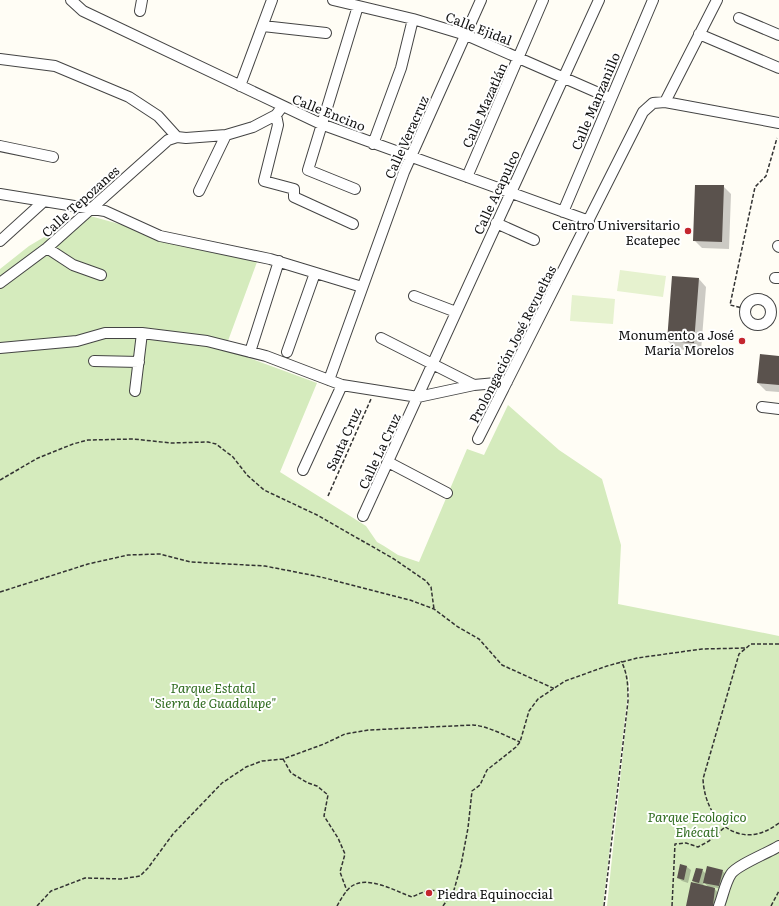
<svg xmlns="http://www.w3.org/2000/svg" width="779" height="906" viewBox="0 0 779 906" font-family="Literata,serif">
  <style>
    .green { fill: #d5ebbd }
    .pitch { fill: #e6f2cf }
    .shadow { fill: #0003; fill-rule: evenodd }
    .building { fill: #5a524d }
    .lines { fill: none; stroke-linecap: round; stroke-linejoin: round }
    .minor-casing { stroke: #444; stroke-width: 12 }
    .path { stroke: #333; stroke-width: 1.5; stroke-dasharray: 4 2; stroke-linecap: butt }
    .minor { stroke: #fff; stroke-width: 10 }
    .poi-dot { fill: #c4262e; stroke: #fff; stroke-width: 1.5 }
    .labels { text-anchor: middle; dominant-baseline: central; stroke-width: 4; stroke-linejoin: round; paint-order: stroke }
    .street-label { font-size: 13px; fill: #111; stroke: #fff }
    .poi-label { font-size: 13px; fill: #111; stroke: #fff; text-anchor: end }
    .park-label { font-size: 13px; font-style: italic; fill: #2f6b1f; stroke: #fff }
  </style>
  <rect width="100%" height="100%" fill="#fffdf5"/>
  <path class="green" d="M83,214L257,262L225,349L317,383L280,472L366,526L377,542L384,546L398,555L419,562L467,449L484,455L508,405L559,450L602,479L621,545L618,604L779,636V906H607L630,685L627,668L629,684L603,906H0V269L29,246Z"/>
  <path class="pitch" d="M620,270L666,276L663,297L617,291Z
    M572,295L615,299L613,324L570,321Z"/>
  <path class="shadow" d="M723,186L731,194L729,249L702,248L694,240Z
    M699,279L706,287L701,351L675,349L668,341Z
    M779,357V392L766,391L758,383Z
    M681,865L687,867L691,870L688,883L682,881L678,878Z
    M702,870L706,874L722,871L726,874L722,889L713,887L720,895L719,906H687L697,885L693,881ZM704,882L709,888L703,886Z"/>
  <path class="building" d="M695,185H724L722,242L693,241Z
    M672,276L699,278L694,343L667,341Z
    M760,354L779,356V385L757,383Z
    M680,864L687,866L684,880L677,878Z
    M707,866L723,870L719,886L703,883Z
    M696,868L703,869L699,883L692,881Z
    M691,882L715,888L713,906H686Z"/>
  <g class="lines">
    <defs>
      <path id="minor" d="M71,0L83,11L321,124L589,221
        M333,0L413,19L466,35L610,98
        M140,11L142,0
        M739,18L779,35
        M263,26L326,33
        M699,34L779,68
        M0,59L55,66L129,97L158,116L177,137L186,138L226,135L253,127L276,115L282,107
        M240,86L272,0
        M665,102L717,0
        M276,115L278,125L264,181L294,189V197L353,224
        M373,144L401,68L413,19
        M0,146L53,157
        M467,177L543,0
        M355,189L308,170L358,6
        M199,191L226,135
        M0,194L105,211L160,236L270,259L362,287
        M563,212L653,0
        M496,223L534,240
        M0,241L43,202
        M778,246L779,247
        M47,248L73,265L101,275
        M775,278H779
        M0,283L47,248L168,140L177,137
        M414,296L456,312
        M745 312a13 13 0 1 1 26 0a13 13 0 1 1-26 0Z
        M381,338L474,385
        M0,348L77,341L105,333H142L207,341L266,356L342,385L418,397L474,385L507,382
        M250,352L279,261
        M287,352L315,273
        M94,361L139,362
        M329,380L404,172L481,0
        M135,391L142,333
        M762,407L779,409
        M478,439L643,112L653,103L665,102L779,123
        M388,462L447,493
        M303,470L342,385
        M363,516L599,0
        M719,906C723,896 725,883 731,874C737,865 768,853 779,846"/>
    </defs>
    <use href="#minor" class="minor-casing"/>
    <path class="path" d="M746,309L730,305L755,187L766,176L777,138
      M0,480L38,458L73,444L88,440L133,439L171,443L208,442L216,444L233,457L247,475L264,490L317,515L394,559L426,581L431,587L434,609
      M328,496L371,399
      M0,592L88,564L128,555L160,554L191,562L265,566L321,577L386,594L410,600L434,609L458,627L479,639L502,665L555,689
      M779,644H751L739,654L703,779C705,821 740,853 779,823
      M283,759L291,773L308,783L317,786L328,795L324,816L338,838L345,854L340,872L347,891
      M37,906L51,891L85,878L121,879L140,876L148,868L173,834L222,783L246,767L262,761L283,759L324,744L345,734L369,730L473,725C488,726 506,736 520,742
      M337,906C341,899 346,890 352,886C369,875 397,892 412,897C425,891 437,885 448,899
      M443,906L454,890L461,865L468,828L472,791L480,785L487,770L516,747L520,742L529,711L538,699L565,681L607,666L637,658L702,649L745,648
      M604,906L628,701C628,687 628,674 621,661
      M672,906L675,844L686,843L698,847L709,841L725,827
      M771,906L779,891"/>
    <use href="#minor" class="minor"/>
  </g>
  <g class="poi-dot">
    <circle cx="688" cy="231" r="4"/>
    <circle cx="742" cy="341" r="4"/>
    <circle cx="429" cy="893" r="4"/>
  </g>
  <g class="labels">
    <g class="street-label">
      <text transform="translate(479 28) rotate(21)">Calle Ejidal</text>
      <text transform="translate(595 101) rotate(-67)">Calle Manzanillo</text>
      <text transform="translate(484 105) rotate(-66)">Calle Mazatlán</text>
      <text transform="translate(329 112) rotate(22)">Calle Encino</text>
      <text transform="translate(406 137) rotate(-66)">Calle Veracruz</text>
      <text transform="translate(496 192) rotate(-65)">Calle Acapulco</text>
      <text transform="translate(80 201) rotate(-42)">Calle Tepozanes</text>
      <text transform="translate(512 344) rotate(-63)">Prolongación José Revueltas</text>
      <text transform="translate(343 439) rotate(-66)">Santa Cruz</text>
      <text transform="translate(379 451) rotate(-65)">Calle La Cruz</text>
    </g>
    <g class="poi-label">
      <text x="680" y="224">Centro Universitario<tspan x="680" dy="15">Ecatepec</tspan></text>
      <text x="734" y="334">Monumento a José<tspan x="734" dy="15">María Morelos</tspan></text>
      <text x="437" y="893" text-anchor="start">Piedra Equinoccial</text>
    </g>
    <g class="park-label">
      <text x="213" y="687">Parque Estatal<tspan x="213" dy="15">"Sierra de Guadalupe"</tspan></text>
      <text x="697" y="816">Parque Ecologico<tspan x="697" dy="15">Ehécatl</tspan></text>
    </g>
  </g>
</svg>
